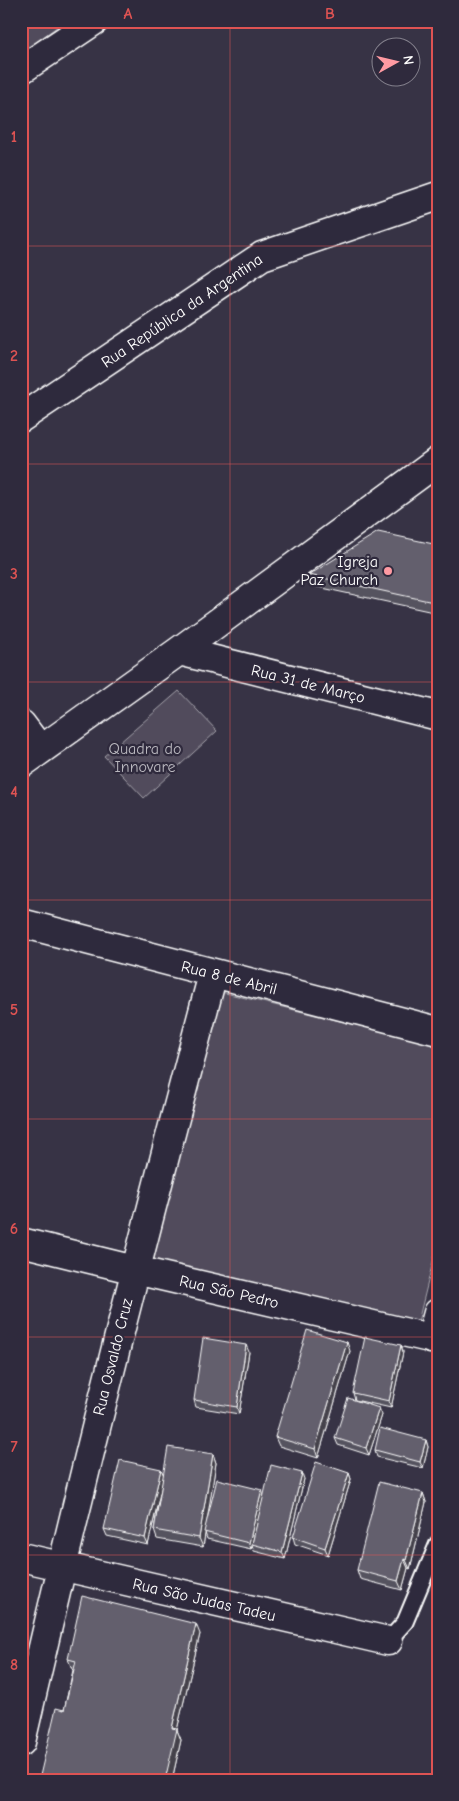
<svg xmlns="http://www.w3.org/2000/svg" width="459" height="1801" viewBox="0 0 459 1801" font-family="'Comic Neue',sans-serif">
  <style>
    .green { fill: #514c5c; stroke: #a8a6ae }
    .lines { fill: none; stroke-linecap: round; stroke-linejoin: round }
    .lane-casing { stroke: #fff; stroke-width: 19 }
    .street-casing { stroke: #fff; stroke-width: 31 }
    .lane { stroke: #2f2a3d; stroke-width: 15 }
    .street { stroke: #2f2a3d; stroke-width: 28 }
    .wall { fill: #55525e; stroke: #fff }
    .shaded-wall { fill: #45424c; stroke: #fff }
    .building { fill: #635f6d; stroke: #fff }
    .grid { fill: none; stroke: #de5353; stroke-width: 1; stroke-opacity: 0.55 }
    .poi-dot { fill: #ff9aa2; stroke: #2f2a3d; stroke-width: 2 }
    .labels { text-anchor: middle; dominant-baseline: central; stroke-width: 4.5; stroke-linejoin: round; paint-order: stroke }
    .street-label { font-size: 16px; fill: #fff; stroke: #2f2a3d }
    .poi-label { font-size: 16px; fill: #fff; stroke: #2f2a3d; text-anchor: end }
    .park-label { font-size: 16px; fill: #b9b7be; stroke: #2f2a3d }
    .neatline { fill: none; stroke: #de5353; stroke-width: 2 }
    .grid-label { font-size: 16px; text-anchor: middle; font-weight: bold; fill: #de5353 }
  </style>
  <rect width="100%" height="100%" fill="#373345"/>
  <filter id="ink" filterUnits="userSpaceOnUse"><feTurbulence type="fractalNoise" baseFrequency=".02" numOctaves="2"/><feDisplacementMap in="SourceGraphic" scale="10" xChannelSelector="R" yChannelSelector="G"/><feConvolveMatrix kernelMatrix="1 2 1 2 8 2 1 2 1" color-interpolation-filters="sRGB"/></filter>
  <g filter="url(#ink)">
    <path class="green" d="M21,21H65L21,53Z
      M179,691L217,731L144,798L104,756Z
      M217,991L438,1045V1241L416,1330L150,1265Z"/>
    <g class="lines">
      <defs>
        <path id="lane" d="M388,1641L405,1622L438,1543"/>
        <path id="street" d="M21,70L94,21
          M21,418L262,256L438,196
          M179,651L438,716
          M21,724L40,749
          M21,764L179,651L438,461
          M21,923L438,1031
          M21,1242L135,1270L438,1340
          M431,1339L438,1313
          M21,1557L388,1641
          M21,1742C80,1484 145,1229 213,974"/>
      </defs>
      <use href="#lane" class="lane-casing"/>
      <use href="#street" class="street-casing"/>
      <use href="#lane" class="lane"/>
      <use href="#street" class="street"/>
    </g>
    <path class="wall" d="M438,545V613L313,586L309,575Z
      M401,1345L403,1352L391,1408L355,1400L353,1393Z
      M350,1351L318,1458L279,1446L275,1437Z
      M249,1352L239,1414L196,1407L194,1400Z
      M382,1415L369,1455L338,1445L335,1438Z
      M426,1440L428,1447L423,1468L377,1457L375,1450Z
      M213,1454L216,1463L206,1524L264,1495L304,1479L285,1559L254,1551L252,1545L251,1549L207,1539L205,1533L203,1547L157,1539L154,1530L160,1493L148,1545L107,1536L104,1529L161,1469L163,1474Z
      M349,1473L351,1479L328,1555L295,1544L293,1537Z
      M423,1493L426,1502L410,1569L408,1568L402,1590L360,1579L357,1570Z
      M200,1634L177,1730L181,1740L172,1780H39L64,1710L73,1670L72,1669L68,1659Z"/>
    <path class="shaded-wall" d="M347,1342L350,1351L318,1458L315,1449Z
      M246,1345L249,1352L239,1414L237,1407Z
      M401,1345L403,1352L391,1408L389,1401Z
      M379,1408L382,1415L369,1455L366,1448Z
      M426,1440L428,1447L423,1468L420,1462Z
      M213,1454L216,1463L203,1547L199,1538Z
      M161,1469L164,1476L148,1545L145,1538Z
      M302,1473L304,1479L285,1559L282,1552Z
      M349,1473L351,1479L328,1555L325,1548Z
      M262,1490L264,1497L252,1544V1545L251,1549L249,1543Z
      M423,1493L426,1502L410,1569L406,1560Z
      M404,1559L408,1568L402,1590L398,1581Z
      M196,1624L200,1634L177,1730L181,1740L172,1780H165L172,1728Z"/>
    <path class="building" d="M378,532L438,545V603L309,575Z
      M307,1330L347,1342L315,1449L275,1437Z
      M365,1337L401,1345L389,1401L353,1393Z
      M203,1338L246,1345L237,1407L194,1400Z
      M348,1398L379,1408L366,1448L335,1438Z
      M380,1428L426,1440L420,1462L375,1450Z
      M168,1447L213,1454L199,1538L154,1530Z
      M120,1460L161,1469L145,1538L104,1529Z
      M316,1462L349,1473L325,1548L293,1537Z
      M271,1465L302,1473L282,1552L252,1544Z
      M217,1479L262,1490L249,1543L204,1532Z
      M379,1482L423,1493L406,1560L404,1559L398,1581L357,1570Z
      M82,1596L196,1624L172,1728L177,1729L165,1780H39L56,1708L64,1710L76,1661L68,1659Z"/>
  </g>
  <path class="grid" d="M230,21V1780M21,246H438M21,464H438M21,682H438M21,900H438M21,1119H438M21,1337H438M21,1555H438"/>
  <circle class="poi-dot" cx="388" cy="571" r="5"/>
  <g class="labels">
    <g class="street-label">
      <text transform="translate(182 311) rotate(-34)">Rua República da Argentina</text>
      <text transform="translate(308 684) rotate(14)">Rua 31 de Março</text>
      <text transform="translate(229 978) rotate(14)">Rua 8 de Abril</text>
      <text transform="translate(229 1292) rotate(13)">Rua São Pedro</text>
      <text transform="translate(113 1357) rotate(-76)">Rua Osvaldo Cruz</text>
      <text transform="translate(204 1600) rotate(13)">Rua São Judas Tadeu</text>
    </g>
    <g class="poi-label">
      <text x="378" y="562">Igreja<tspan x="378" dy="18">Paz Church</tspan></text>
    </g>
    <g class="park-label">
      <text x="145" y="749">Quadra do<tspan x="145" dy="18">Innovare</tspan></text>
    </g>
  </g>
  <rect width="459" height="1801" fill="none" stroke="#2f2a3d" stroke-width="55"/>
  <g transform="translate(396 62) rotate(82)"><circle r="24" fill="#2f2a3d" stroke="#827f8b"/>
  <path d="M0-4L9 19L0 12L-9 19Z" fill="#ff9aa2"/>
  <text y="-8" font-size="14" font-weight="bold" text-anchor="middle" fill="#ffffff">N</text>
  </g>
  <rect x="28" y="28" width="404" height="1746" class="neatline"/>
  <g class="grid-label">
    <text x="128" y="19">A</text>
    <text x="330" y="19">B</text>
    <text x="14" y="142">1</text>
    <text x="14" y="361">2</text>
    <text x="14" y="579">3</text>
    <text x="14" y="797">4</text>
    <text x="14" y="1015">5</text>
    <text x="14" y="1234">6</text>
    <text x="14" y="1452">7</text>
    <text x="14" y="1670">8</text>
  </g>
</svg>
